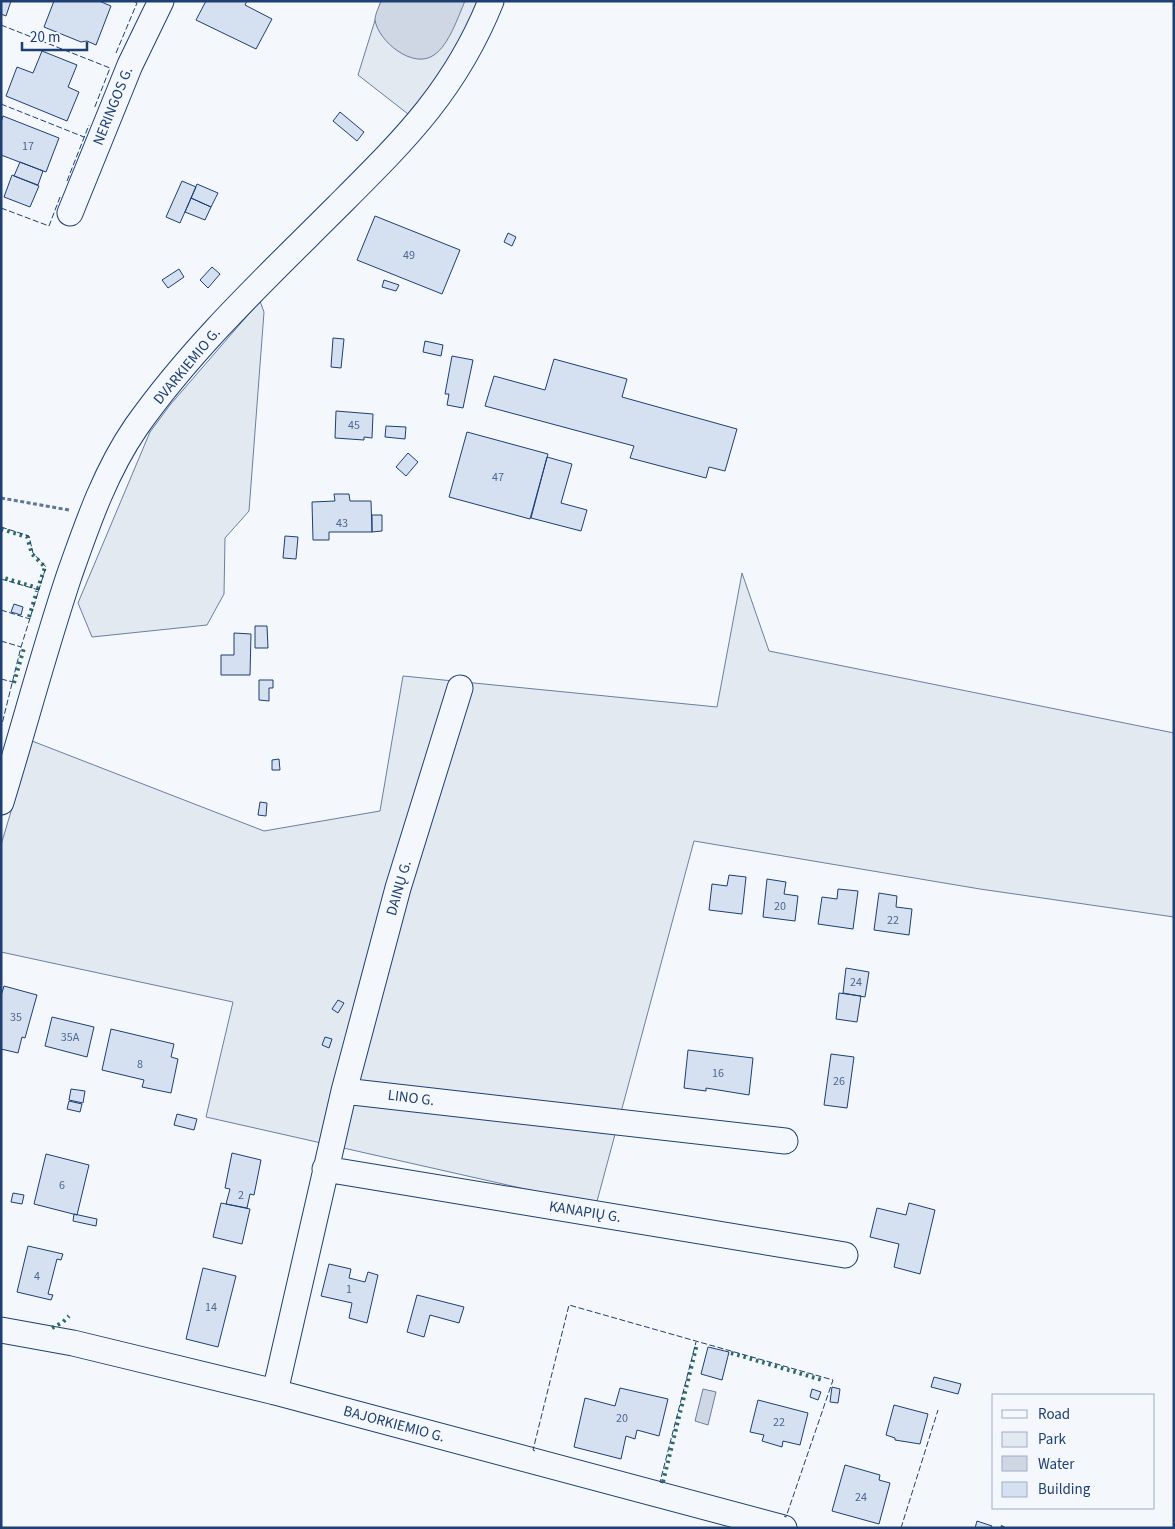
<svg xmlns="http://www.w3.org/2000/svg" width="1175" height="1529" viewBox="0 0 1175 1529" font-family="'Source Sans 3',sans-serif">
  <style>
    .green { fill: #e3e9f0; stroke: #687fa3 }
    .water { fill: #cfd7e4; stroke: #687fa3 }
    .building { fill: #d5e0f0; stroke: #1d3f73 }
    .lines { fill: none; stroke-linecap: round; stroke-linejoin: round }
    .minor-casing { stroke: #1d3f73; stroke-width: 27 }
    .path { stroke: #5e769c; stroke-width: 3; stroke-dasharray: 4 2.5; stroke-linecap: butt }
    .minor { stroke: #f4f7fb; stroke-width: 25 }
    .hedge { stroke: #2c6c60; stroke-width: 4; stroke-dasharray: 2.5 4; stroke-linecap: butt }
    .fence { stroke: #1d3f73; stroke-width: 1; stroke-dasharray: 6 2.5; stroke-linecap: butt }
    .labels { text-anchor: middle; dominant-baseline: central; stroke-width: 4; stroke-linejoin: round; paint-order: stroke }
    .number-label { font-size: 12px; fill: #4b6792 }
    .street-label { font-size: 15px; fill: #1d3f73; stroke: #f4f7fb }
  </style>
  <rect width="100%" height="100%" fill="#f4f7fb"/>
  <path class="green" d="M381,1H498L426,128L358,75Z
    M260,301L264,312L249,511L225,538L224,594L207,625L92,637L78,603L150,432L170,405Z
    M742,573L769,651L1174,733V917L980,889L694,841L596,1205L206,1117L233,1002L1,952V845L32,741L264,831L380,811L403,676L717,707Z"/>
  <path class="water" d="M381,1H465C458,17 449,45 434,55C413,70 378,41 375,20C375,14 379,7 381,1Z
    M703,1389L716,1392L708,1425L695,1421Z"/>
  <path class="building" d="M1,1H11L6,16L1,14Z
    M54,1H99L111,6L96,45L87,41L81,42L44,27Z
    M206,1H247L245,5L272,19L256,49L196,20Z
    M42,51L77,65L68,87L79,92L67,121L6,96L17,67L33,73Z
    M340,112L364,132L357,141L333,121Z
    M3,116L59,138L46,172L1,155V122Z
    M20,162L43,171L38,185L14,176Z
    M12,175L39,186L30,207L4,197Z
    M182,181L196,187L180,223L166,217Z
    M197,184L218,193L211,207L191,198Z
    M191,198L211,207L205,220L185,212Z
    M375,216L460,250L442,294L357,260Z
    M508,233L516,237L512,246L504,242Z
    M212,267L220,274L208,288L200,280Z
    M179,269L184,277L168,288L162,280Z
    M384,280L399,285L396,291L382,287Z
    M333,338L344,339L341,368L331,367Z
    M425,341L443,345L441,356L423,352Z
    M452,356L473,360L463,408L447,405L449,394H445Z
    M554,359L627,379L622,397L737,429L725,471L709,467L706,478L630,458L634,446L485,406L494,376L545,390Z
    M336,411L373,414L372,438L364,437V440L335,438Z
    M386,426L406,427L405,439L385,437Z
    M467,432L548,454L530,519L449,497Z
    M408,453L418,462L406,476L396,467Z
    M547,457L572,464L561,503L587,510L581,531L531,518Z
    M334,494H349L350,501H371L372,532H329V540H313L312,502L335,501Z
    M372,515H382V531L372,532Z
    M285,536L298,537L296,559L283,558Z
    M14,604L23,607L21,615L11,612Z
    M255,626H267L268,648H255Z
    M234,633L251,634L250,675H221V655H234Z
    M259,680H273V688H269V701L259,700Z
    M279,759L280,770H272V760Z
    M260,802L267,803L266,816L258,815Z
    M729,875L746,877L742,914L709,910L712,884L727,886Z
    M767,879L786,882L784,894L798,896L795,921L763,917Z
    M838,889L858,891L853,929L818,924L822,897L837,899Z
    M879,893L897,896L896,907L912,909L909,935L874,930Z
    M846,968L869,972L865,997L843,993Z
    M4,986L37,995L25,1038L22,1037L18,1053L1,1049V996Z
    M839,993L861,996L857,1022L836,1019Z
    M338,1000L344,1003L338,1013L332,1009Z
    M52,1017L94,1027L87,1057L45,1046Z
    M111,1029L174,1044L171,1057L178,1059L171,1093L142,1087L144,1080L102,1070Z
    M325,1037L332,1039L329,1048L322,1045Z
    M688,1050L753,1058L749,1095L706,1088V1091L684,1088Z
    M831,1054L854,1057L847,1108L824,1105Z
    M71,1089L85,1091L83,1103L69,1100Z
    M69,1101L82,1104L80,1112L67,1109Z
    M177,1114L197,1119L194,1130L174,1125Z
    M232,1153L261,1160L254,1195L250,1194L247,1208L226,1204L230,1189L225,1188Z
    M46,1154L89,1165L77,1215L34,1204Z
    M13,1193L24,1195L22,1204L11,1202Z
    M221,1203L250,1209L242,1244L213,1237Z
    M909,1203L935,1210L920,1274L894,1267L899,1244L870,1237L877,1208L906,1215Z
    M74,1214L97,1219L96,1226L73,1221Z
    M28,1246L63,1254L61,1260L57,1259L48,1294L53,1295L51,1300L17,1292Z
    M329,1264L351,1269L349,1278L365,1282L368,1272L378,1275L367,1323L349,1318L352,1303L321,1296Z
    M203,1268L236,1276L218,1347L186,1339Z
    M417,1295L464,1307L459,1323L430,1315L424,1337L407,1332Z
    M708,1347L729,1352L722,1380L701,1374Z
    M934,1377L961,1384L958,1394L931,1387Z
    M832,1387L840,1389L838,1403L830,1402Z
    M620,1388L668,1399L659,1436L637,1430L635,1439L626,1436L621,1459L574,1447L585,1398L615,1406Z
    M812,1389L821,1392L818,1400L810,1397Z
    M758,1400L808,1413L800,1445L783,1441L782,1447L762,1441L764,1435L750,1432Z
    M894,1405L928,1414L920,1444L895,1440V1438L886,1435Z
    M845,1465L880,1475L879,1480L890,1483L879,1524L832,1511Z
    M977,1521L992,1526L991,1528H975Z"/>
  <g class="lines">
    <defs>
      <path id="minor" d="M70,213L130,65L161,1
        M1,802C24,727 44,651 69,576C87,525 105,472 136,427C193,346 267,277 337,207C403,141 455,91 491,1
        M344,1091L398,888L460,688
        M325,1169L845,1255
        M1,1330L73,1343L275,1392L784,1528
        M275,1392L344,1091L785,1141"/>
    </defs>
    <use href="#minor" class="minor-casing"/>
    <path class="path" d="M1,498L69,510"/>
    <use href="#minor" class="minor"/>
    <path class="hedge" d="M1,529L27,537L32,554L45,567L38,588L1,577
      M29,617L37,591
      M14,683L24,648
      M52,1328L63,1322L69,1316
      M731,1353L822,1380
      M663,1482L697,1344
      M1002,1528L1004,1524"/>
    <path class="fence" d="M1,25L110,68L94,109
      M116,53L137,3L133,1
      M1,104L84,137
      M67,181L89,125
      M1,208L49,226L60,197
      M1,527L29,536L33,553L46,567L21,647L1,728
      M1,579L39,590
      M1,610L30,619
      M1,641L21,647
      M1,679L13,682
      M535,1451L533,1450L569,1305L833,1380L786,1517L784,1516
      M663,1483L660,1482L696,1342
      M901,1528L938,1410"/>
  </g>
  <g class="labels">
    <g class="number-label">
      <text x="28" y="146">17</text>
      <text x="409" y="255">49</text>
      <text x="354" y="425">45</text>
      <text x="498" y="477">47</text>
      <text x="342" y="523">43</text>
      <text x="780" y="906">20</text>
      <text x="893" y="920">22</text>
      <text x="856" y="982">24</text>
      <text x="16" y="1017">35</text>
      <text x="70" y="1037">35A</text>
      <text x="140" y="1064">8</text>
      <text x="718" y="1073">16</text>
      <text x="839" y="1081">26</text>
      <text x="62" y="1185">6</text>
      <text x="241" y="1195">2</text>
      <text x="37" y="1276">4</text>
      <text x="349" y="1289">1</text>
      <text x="211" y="1307">14</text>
      <text x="622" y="1418">20</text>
      <text x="779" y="1422">22</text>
      <text x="861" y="1497">24</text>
    </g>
    <g class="street-label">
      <text transform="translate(113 106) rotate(-68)">NERINGOS G.</text>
      <text transform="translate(187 366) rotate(-50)">DVARKIEMIO G.</text>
      <text transform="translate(399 888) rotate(-74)">DAINŲ G.</text>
      <text transform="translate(411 1098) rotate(7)">LINO G.</text>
      <text transform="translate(585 1212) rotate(9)">KANAPIŲ G.</text>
      <text transform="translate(394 1424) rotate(15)">BAJORKIEMIO G.</text>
    </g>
  </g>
  <rect width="1175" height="1529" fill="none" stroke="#1d3f73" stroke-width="5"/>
  <rect x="992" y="1394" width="162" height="115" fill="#f4f7fb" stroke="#9eadc5"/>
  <rect x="1002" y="1410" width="25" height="8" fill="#f4f7fb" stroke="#9eadc5"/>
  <text x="1038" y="1419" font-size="15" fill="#1d3f73">Road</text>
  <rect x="1002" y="1432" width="25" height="15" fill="#e3e9f0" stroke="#9eadc5"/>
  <text x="1038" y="1444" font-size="15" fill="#1d3f73">Park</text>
  <rect x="1002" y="1456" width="25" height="15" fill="#cfd7e4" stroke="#9eadc5"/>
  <text x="1038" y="1469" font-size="15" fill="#1d3f73">Water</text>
  <rect x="1002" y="1482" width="25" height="15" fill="#d5e0f0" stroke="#9eadc5"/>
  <text x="1038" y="1494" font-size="15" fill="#1d3f73">Building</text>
  <path d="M22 42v8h65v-8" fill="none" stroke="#1d3f73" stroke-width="2.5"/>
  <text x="30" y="42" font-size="15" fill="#1d3f73" stroke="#f4f7fb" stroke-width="4" paint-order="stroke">20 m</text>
</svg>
